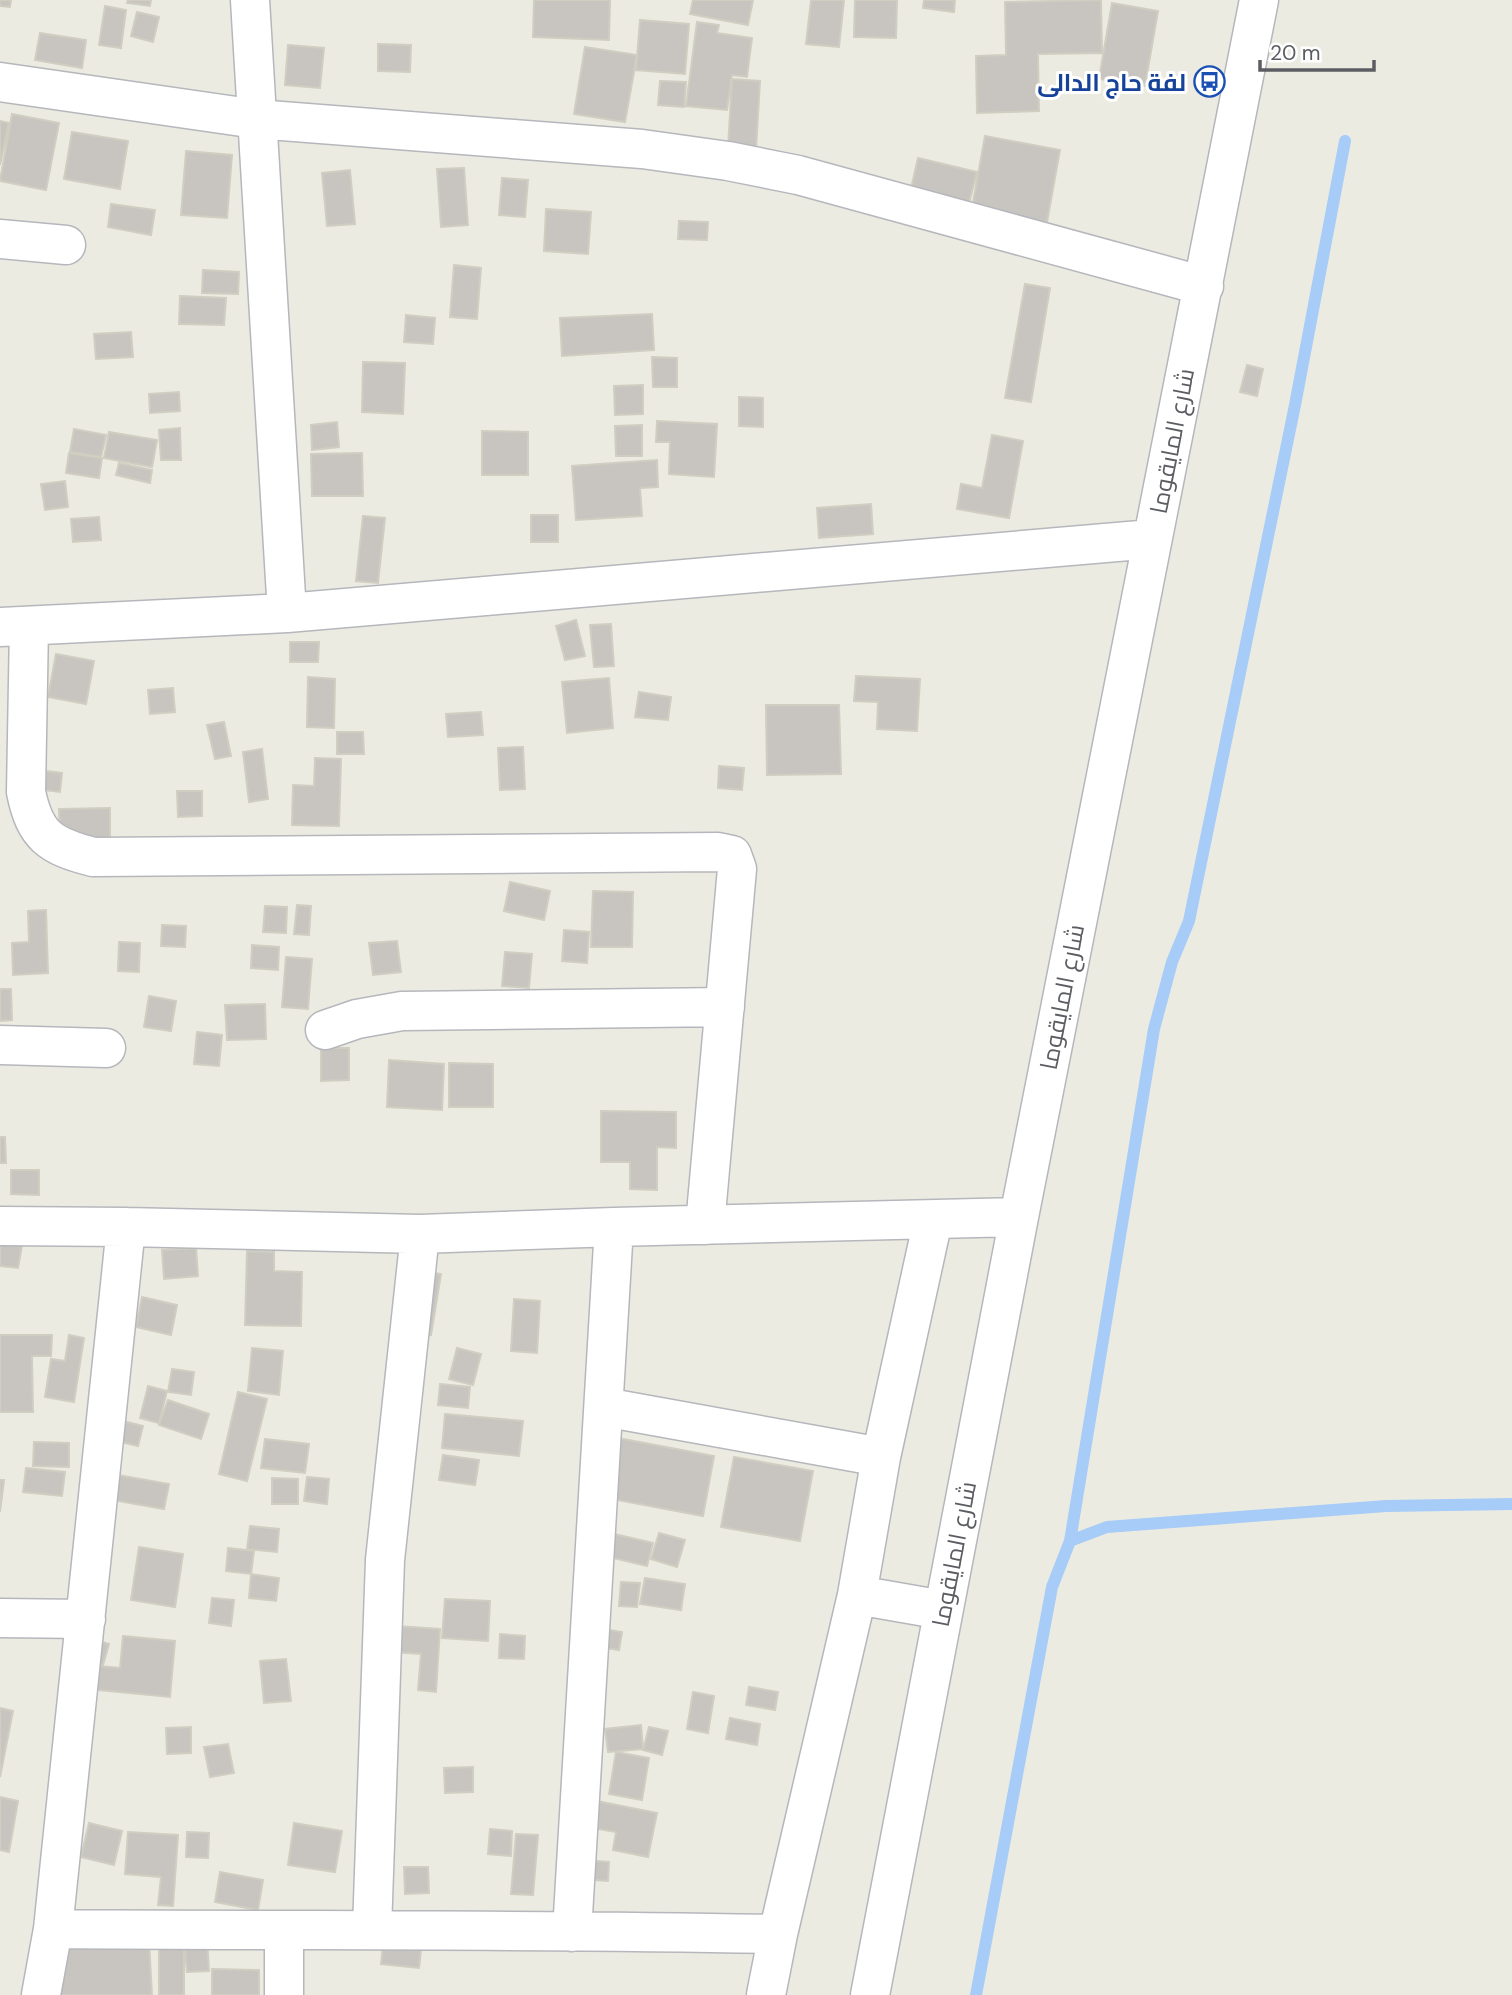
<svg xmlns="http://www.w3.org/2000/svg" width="1512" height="1995" viewBox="0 0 1512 1995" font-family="'DM Sans',Cairo,sans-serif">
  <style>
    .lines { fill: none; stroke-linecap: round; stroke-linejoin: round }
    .stream { stroke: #a7ccf8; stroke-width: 12 }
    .building { fill: #c8c5c0; stroke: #d0cdc1; stroke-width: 2 }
    .minor-casing { stroke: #b5b7bc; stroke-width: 41 }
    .minor { stroke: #fff; stroke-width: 38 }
    .labels { text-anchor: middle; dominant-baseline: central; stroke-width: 6; stroke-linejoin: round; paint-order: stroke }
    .transit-label { font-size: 24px; font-weight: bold; fill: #164399; stroke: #fff; text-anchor: end }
    .street-label { font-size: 24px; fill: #5b5d62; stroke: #fff }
  </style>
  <rect width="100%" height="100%" fill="#ecebe2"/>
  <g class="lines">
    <path class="stream" d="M1070,1541L1154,1029L1172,962L1189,921L1295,405L1345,141
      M976,1995L1052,1587L1070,1541L1107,1527L1386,1506L1512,1504"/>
  </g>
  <path class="building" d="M0,0H11L10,7L0,6Z
    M128,0H151L150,6L127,3Z
    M534,0H610L609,40L533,37Z
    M693,0H753L748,25L690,14Z
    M811,0H844L839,47L806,44Z
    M855,0H897L896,38L854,37Z
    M924,0H955L954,12L923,8Z
    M1101,0L1102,53L1038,54L1039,111L977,113L976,56L1006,55L1005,2Z
    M1112,3L1158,11L1145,86L1099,79Z
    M105,6L126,10L121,48L99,45Z
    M137,12L159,17L153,42L131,36Z
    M640,20L689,24L685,74L636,70Z
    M697,22L719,25L717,33L752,38L747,77L732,75L727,110L686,106Z
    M40,33L86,40L82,68L35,60Z
    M378,44L411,45L410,72L378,71Z
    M288,45L324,48L320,88L285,85Z
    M585,47L637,55L625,122L574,114Z
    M732,79L760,81L756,150L728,148Z
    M660,81L686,82L684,107L658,105Z
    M12,114L59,123L46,190L0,181Z
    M0,121L9,123L0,165Z
    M72,132L128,141L120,189L64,179Z
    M985,136L1060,150L1047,222L972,208Z
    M186,151L232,155L227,218L181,215Z
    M918,158L977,172L968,207L910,193Z
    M464,168L468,225L441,227L437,169Z
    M350,170L355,224L327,226L322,173Z
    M502,178L528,180L525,217L499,215Z
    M111,204L155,210L151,235L108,227Z
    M546,209L591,212L588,254L544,251Z
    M679,221L708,222L707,240L678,239Z
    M454,265L481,268L477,319L450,317Z
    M203,270L239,272L238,294L202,293Z
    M1025,284L1050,288L1031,402L1005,398Z
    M180,296L226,298L224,325L179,324Z
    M652,314L654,350L562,356L560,318Z
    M406,315L435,318L433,344L404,342Z
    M131,332L133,357L96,359L94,334Z
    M652,357L677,358V387H653Z
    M363,362L405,363L403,414L362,412Z
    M1247,365L1263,369L1257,396L1240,392Z
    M643,385V414L615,415L614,386Z
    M179,392L180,411L150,413L149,394Z
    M739,397L763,398V427L739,426Z
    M657,421L717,424L714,477L669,474L670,442H656Z
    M337,422L339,447L312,450L311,425Z
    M642,425V456H616L615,426Z
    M180,428L181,460H161L159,430Z
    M74,429L106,435L101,457L70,452Z
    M482,431L528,432V475H482Z
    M109,432L157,440L152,467L104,458Z
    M992,435L1023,441L1009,518L957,509L961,484L982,488Z
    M69,453L102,458L99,478L66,473Z
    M362,453L363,496H312L311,454Z
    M657,460L658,487L640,488L642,516L576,520L572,466Z
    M119,463L152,470L150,483L116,475Z
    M65,481L68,507L45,510L41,484Z
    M871,504L873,534L819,538L817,508Z
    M531,515H558V542H531Z
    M363,516L385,518L378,583L356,581Z
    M99,517L101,540L73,542L71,519Z
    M576,620L585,656L565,660L556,626Z
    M611,624L614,666L594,667L590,625Z
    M290,642H319L318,662H290Z
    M56,654L94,661L86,704L48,697Z
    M856,676L920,679L917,731L877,729L878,702L854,701Z
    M308,677L335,679L334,728L307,727Z
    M609,678L613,728L567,733L562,682Z
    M173,688L175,712L150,714L148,690Z
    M639,692L671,697L668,720L635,717Z
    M766,705H839L841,774L767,775Z
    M481,712L483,735L448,737L446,714Z
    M224,722L231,756L215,759L207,725Z
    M337,732H363L364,754H337Z
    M523,747L525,789L500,790L498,748Z
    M262,749L268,799L249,802L243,752Z
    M315,758L341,759L339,826L292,825L293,785L314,786Z
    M719,766L744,768L742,790L718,788Z
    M20,768L62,773L60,792L18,787Z
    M177,791H202V816L178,817Z
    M110,808V838L60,839L59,809Z
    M510,882L550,891L544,920L504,911Z
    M593,891L633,892L632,947H591Z
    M297,905L311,906L309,935L294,934Z
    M265,906L287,907L286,933L263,932Z
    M46,910L48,973L13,975L12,943L29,942L28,911Z
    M162,925L186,926L185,947L161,946Z
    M564,930L589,932L587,963L562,961Z
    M397,941L401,972L373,975L369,943Z
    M119,942L140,943L139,972L118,971Z
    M252,945L279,947L278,970L251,968Z
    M505,952L532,954L529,988L502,986Z
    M286,957L312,959L308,1009L282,1007Z
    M0,989H11L12,1020L0,1021Z
    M149,996L176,1001L171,1031L144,1027Z
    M265,1004L266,1039L227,1040L225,1005Z
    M197,1032L222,1035L219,1066L194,1064Z
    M321,1048H349V1080L321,1081Z
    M389,1060L444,1064L442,1110L387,1107Z
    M449,1063L493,1064V1107H449Z
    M601,1111L676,1112V1148L657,1147V1190L630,1189V1162H601Z
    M0,1137H5L6,1163H0Z
    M11,1170H39V1195L11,1194Z
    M0,1236L23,1240L18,1268L0,1266Z
    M196,1248L198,1276L164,1279L162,1250Z
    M247,1251L274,1252V1271L302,1272L301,1326L245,1325Z
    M415,1270L441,1274L431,1335L405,1331Z
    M142,1297L177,1305L171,1335L136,1327Z
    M514,1299L540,1301L537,1353L511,1351Z
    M0,1335H52L51,1356H32L33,1412H0Z
    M69,1335L84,1338L74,1402L45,1397L51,1359L65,1361Z
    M252,1348L283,1351L279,1395L248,1391Z
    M457,1348L481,1354L473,1385L449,1379Z
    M172,1369L194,1372L191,1395L168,1392Z
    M440,1384L470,1387L468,1408L438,1405Z
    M148,1386L167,1391L159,1423L140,1418Z
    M238,1392L267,1399L247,1481L219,1474Z
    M168,1400L209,1414L201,1439L159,1425Z
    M108,1402L127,1407L123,1421L143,1426L138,1446L99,1437Z
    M445,1414L523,1421L519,1456L442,1448Z
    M618,1438L714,1456L703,1516L607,1498Z
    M265,1439L309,1444L305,1473L261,1468Z
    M34,1442L69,1443V1467L33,1466Z
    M443,1455L479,1460L475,1485L439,1480Z
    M734,1457L813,1471L800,1541L721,1527Z
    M26,1468L65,1472L62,1496L23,1492Z
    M112,1474L169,1484L164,1509L107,1499Z
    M307,1477L329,1479L327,1504L304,1501Z
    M272,1478L298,1479V1504H272Z
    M0,1480H4L0,1512Z
    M250,1526L279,1529L277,1552L247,1549Z
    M606,1532L653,1543L647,1566L601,1555Z
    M659,1533L685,1540L677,1567L651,1559Z
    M139,1547L183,1554L175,1607L131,1600Z
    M228,1548L254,1551L251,1574L226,1571Z
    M251,1574L279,1578L276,1601L249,1598Z
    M645,1578L685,1584L681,1610L640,1604Z
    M621,1582L640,1583L637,1607L619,1606Z
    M212,1598L234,1600L231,1626L209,1623Z
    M445,1599L490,1601L488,1641L442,1638Z
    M396,1626L440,1629L436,1692L418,1690L421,1654L394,1652Z
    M591,1627L622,1632L619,1650L588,1645Z
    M500,1634L525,1636L524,1659L499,1658Z
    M82,1636L109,1644L103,1665L76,1656Z
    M123,1636L175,1641L170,1697L78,1688L80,1664L120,1668Z
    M286,1659L291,1701L264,1703L260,1661Z
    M749,1687L778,1692L775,1710L746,1705Z
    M693,1692L714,1696L708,1733L687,1729Z
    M0,1708L13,1711L0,1777Z
    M730,1718L760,1724L757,1745L726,1739Z
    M641,1725L643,1749L608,1752L605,1729Z
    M191,1727V1753L167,1754L166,1728Z
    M649,1727L668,1731L662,1755L643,1750Z
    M228,1744L234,1773L210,1777L204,1747Z
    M616,1752L649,1758L642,1800L609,1794Z
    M473,1767V1792L445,1793L444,1768Z
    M0,1797L18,1801L9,1852L0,1850Z
    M592,1800L657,1813L648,1857L613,1850L616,1832L587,1827Z
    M89,1823L122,1831L114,1865L81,1857Z
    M294,1823L342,1831L335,1872L288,1865Z
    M490,1829L512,1831L511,1856L488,1854Z
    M128,1832L178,1835L173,1906L158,1905L161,1877L125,1874Z
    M187,1832L209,1833L208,1858L186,1857Z
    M516,1834L538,1835L533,1895L511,1894Z
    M583,1860L609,1862L608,1881L581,1879Z
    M404,1867H428L429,1893L405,1894Z
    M220,1872L263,1880L258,1910L215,1902Z
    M384,1936L422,1941L419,1968L381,1964Z
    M55,1937L149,1942L152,1995H58Z
    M207,1939L209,1971L187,1972L184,1941Z
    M159,1940H184V1995H159Z
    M212,1969L259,1970V1995H212Z"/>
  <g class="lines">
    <defs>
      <path id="minor" d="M250,0L287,613
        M0,82L256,119L642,149L728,161L798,175L1204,286
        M0,239L66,245
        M29,626L26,792C35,836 50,846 93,857L718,852L732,855L737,869L705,1225
        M0,627L287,613L1152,539
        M325,1030L357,1019L402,1011L725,1007
        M0,1045L106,1048
        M0,1226L126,1227L420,1234L614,1227L1019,1217
        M604,1407L881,1457
        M857,1595L943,1610
        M0,1618L86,1619
        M53,1929C294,1931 536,1929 778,1934
        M372,1929L385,1560L420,1234
        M284,1931V1995
        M572,1932L614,1227
        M41,1995L53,1929L126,1227
        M766,1995L778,1934L857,1595L881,1457L933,1220
        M870,1995L1019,1217L1259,0"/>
    </defs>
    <use href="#minor" class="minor-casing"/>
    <use href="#minor" class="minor"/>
  </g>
  <defs>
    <symbol id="bus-ring" viewBox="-11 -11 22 22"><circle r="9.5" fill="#fff" stroke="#1a4fb4" stroke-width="1.5"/><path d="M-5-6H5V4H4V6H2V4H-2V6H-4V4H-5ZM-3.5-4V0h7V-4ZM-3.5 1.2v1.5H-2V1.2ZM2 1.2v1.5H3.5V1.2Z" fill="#1a4fb4"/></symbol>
  </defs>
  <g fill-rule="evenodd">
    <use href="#bus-ring" x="1192" y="64" width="35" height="35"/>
  </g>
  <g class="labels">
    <g class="transit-label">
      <text x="1186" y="82">لفة حاج الدالى</text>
    </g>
    <g class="street-label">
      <text transform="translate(1172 441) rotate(-79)">شارع المايقوما</text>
      <text transform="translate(1062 997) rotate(-79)">شارع المايقوما</text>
      <text transform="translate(954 1554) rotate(-79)">شارع المايقوما</text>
    </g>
  </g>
  <path d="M1260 60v10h114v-10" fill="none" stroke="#5b5d62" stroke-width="3.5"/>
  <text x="1270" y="60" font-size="21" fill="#5b5d62" stroke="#ffffff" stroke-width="5" paint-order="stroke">20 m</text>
</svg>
